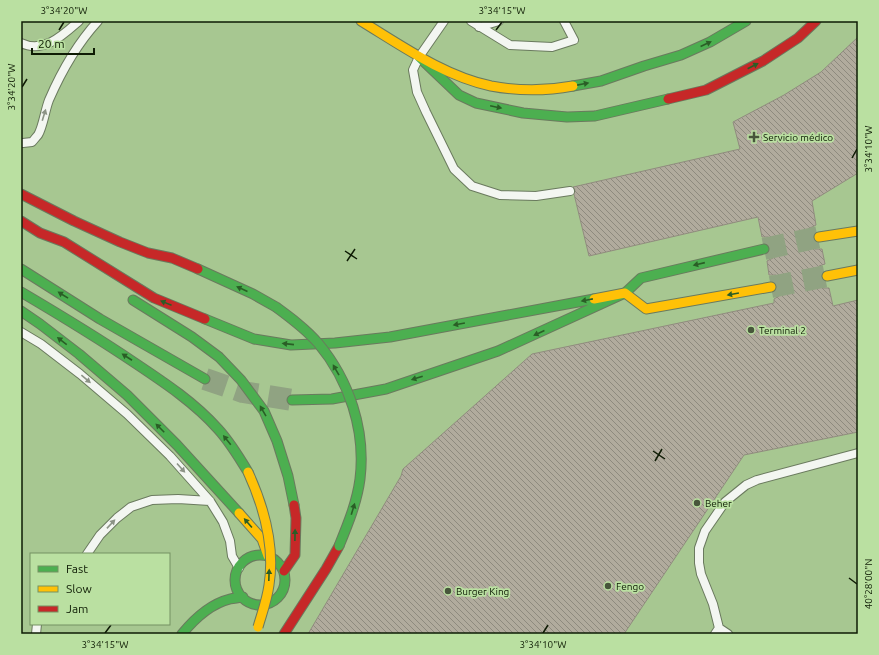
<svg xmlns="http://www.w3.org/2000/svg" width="879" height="655" viewBox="0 0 879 655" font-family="Ubuntu,sans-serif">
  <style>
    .built { fill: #a7c791; fill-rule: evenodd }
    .building { fill: url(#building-back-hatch); stroke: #908c7e }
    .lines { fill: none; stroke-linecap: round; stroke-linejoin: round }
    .secondary-tunnel { stroke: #90a382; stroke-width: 22; stroke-dasharray: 22 11; stroke-linecap: butt }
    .lane-casing { stroke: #6a7a5e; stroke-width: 10 }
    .fast-casing { stroke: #6a7a5e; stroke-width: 11 }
    .slow-casing { stroke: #6a7a5e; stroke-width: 11 }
    .jam-casing { stroke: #6a7a5e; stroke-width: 11 }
    .lane { stroke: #f3f6f1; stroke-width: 8 }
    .fast { stroke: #4caf50; stroke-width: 9 }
    .slow { stroke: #ffc107; stroke-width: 9 }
    .jam { stroke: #c62828; stroke-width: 9 }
    .fast-bridge-casing { stroke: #6a7a5e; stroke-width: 11; stroke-linecap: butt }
    .slow-bridge-casing { stroke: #6a7a5e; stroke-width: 11; stroke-linecap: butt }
    .fast-bridge { stroke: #4caf50; stroke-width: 9 }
    .slow-bridge { stroke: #ffc107; stroke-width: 9 }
    .oneway { fill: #2a5e26 }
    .oneway2 { fill: #8c9386 }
    .ticks { fill: none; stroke: #0e1b04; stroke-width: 1.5 }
    .poi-dot { fill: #47563b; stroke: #bae0a1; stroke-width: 1.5 }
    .labels { text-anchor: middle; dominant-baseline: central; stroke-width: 3.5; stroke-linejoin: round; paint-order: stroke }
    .poi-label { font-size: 10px; fill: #0e1b04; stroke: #bae0a1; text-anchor: start }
    .neatline { fill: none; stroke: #0e1b04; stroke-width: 1.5 }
    .ticks-label { font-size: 10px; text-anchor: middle; fill: #0e1b04 }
  </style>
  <defs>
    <pattern id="building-back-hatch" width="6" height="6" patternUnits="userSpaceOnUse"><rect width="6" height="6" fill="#b1ab9d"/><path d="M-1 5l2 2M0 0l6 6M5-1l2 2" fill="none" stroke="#8e8a7e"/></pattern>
  </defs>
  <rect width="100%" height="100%" fill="#b0c5a2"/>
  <path class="built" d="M21,21H858V634H21ZM31,554H169V624H31Z"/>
  <path class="building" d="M858,37V173L812,201L816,225L810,228L807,233V239L810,246L815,249H822L825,264L819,266L815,272V279L817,284L823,288H829L833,306L858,300V432L744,455L624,634H308L401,476L403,469L532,354L774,303V299L779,296L783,292V284L780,279L776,275H769L767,261L773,258L776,253V247L773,240L768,237H762L758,217L589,256L574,194L575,190L573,187L740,149L733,122L784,95L821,72Z"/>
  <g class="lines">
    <path class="secondary-tunnel" d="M764,249L819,237
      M771,287L827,276
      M205,379L243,392L292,400"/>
    <defs>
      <path id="lane" d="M444,21L419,57L413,70L417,92L426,112L454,169L472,186L500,195L536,196L570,191
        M471,21L510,45L552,47L574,40L564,21
        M479,27L499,21
        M21,43C44,54 63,35 79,21
        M21,143H23L32,142C34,140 36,137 38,135C43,127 45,110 49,100C62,70 76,45 98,21
        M21,332L41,344L80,374L127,414L170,456L210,501L223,522L230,541L232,556L239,568
        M87,554L100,535L117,518L131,507L152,500L178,499L210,501
        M719,628L728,634
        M36,634L37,624
        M715,634L719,628L713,604L701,574L699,563V548L705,531L725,502L746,485L757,480L858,453"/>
      <path id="fast" d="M419,57L459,95L476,103L523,113L567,117L595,116L668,99
        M573,86L601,81L644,66L681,55L710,42L746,21
        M21,269L100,319L205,379
        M198,269L253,294L276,307
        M21,292C60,315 98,338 135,363C165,383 195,403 218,429C230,442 239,457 248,472
        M133,300L192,337L219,357L241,380L264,411L277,441L288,476L294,505
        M21,311L40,324L79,354L127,395L177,445L239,513
        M205,319L254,339L291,345L335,343L390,337L594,299
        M292,400L332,399L386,389L498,351L625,293L641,278L764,249
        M235 580a25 25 0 1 1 50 0a25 25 0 1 1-50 0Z
        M182,634C195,618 210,604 230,599C234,598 239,598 243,597"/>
      <path id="slow" d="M361,21C402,46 444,76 491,86C518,91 546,91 573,86
        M819,237L858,231
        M827,276L858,270
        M594,299L625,293L646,309L771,287
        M239,513L262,539L268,556"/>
      <path id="jam" d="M668,99L706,90L763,61L798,38L816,21
        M21,194L74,221L120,242L148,253L172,258L198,269
        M21,221L40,233L64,242L154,298L205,319
        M284,571L295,555L296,518L294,505
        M284,634L326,569L339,546"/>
    </defs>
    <use href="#lane" class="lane-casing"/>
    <use href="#fast" class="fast-casing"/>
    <use href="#slow" class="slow-casing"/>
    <use href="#jam" class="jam-casing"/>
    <use href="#lane" class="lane"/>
    <use href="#fast" class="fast"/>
    <use href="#slow" class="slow"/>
    <use href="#jam" class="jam"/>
    <defs>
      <path id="fast-bridge" d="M276,307C291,318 306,329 318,343C349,380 366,430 360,479C357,502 348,524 339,546"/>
      <path id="slow-bridge" d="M248,472C264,507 275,547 269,585C267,600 262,613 258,627"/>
    </defs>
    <use href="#fast-bridge" class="fast-bridge-casing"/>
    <use href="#slow-bridge" class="slow-bridge-casing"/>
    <use href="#fast-bridge" class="fast-bridge"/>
    <use href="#slow-bridge" class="slow-bridge"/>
  </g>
  <defs><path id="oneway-solid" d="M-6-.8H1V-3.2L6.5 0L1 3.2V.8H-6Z"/></defs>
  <g class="oneway">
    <use href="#oneway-solid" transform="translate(706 44) rotate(-25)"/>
    <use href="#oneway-solid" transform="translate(753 66) rotate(-27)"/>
    <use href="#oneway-solid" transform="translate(583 84) rotate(-11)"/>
    <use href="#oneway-solid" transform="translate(496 107) rotate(12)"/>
    <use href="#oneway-solid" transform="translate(699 264) rotate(167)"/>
    <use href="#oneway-solid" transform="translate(242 289) rotate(-156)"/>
    <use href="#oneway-solid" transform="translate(733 294) rotate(170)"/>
    <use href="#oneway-solid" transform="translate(63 295) rotate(-148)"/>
    <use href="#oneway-solid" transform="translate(587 300) rotate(169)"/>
    <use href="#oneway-solid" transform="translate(166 303) rotate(-158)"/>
    <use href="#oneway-solid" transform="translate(459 324) rotate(170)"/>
    <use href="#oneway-solid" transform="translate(539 333) rotate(155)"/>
    <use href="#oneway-solid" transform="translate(62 341) rotate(-142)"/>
    <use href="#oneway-solid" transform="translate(288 344) rotate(-174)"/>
    <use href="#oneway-solid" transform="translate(127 357) rotate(-147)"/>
    <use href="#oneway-solid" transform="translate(336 370) rotate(-120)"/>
    <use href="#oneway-solid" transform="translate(417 378) rotate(162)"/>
    <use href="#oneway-solid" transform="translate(263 411) rotate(-120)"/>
    <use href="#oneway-solid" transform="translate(160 428) rotate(-135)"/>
    <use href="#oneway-solid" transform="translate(227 440) rotate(-129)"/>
    <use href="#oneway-solid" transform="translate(353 509) rotate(-73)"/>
    <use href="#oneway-solid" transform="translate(248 523) rotate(-131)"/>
    <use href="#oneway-solid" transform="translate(295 535) rotate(-89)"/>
    <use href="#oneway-solid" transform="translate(269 575) rotate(-88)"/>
  </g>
  <g class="oneway2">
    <use href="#oneway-solid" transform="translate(44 115) rotate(-73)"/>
    <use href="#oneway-solid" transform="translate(86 379) rotate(40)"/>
    <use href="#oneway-solid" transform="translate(181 468) rotate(48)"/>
    <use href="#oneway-solid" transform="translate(111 524) rotate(-47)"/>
  </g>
  <path class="ticks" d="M59,30L64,22M496,30L502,22M22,87L27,79M852,158L857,149M345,251L357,259M347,261L355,249M653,451L665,459M655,461L662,449M849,578L857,584M105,633L111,625M543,633L548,625"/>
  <g class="poi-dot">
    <path d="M752 131h4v4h4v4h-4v4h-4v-4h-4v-4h4z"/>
    <circle cx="751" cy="330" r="4"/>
    <circle cx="697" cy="503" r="4"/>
    <circle cx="608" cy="586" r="4"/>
    <circle cx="448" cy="591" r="4"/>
  </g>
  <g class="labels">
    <g class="poi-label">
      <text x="763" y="137">Servicio médico</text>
      <text x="759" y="330">Terminal 2</text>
      <text x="705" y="503">Beher</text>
      <text x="616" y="586">Fengo</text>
      <text x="456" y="591">Burger King</text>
    </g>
  </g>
  <rect width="879" height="655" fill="none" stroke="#bae0a1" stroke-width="44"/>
  <rect x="30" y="553" width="140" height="72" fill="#bae0a1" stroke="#759162"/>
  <rect x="38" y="566" width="20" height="6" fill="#4caf50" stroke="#759162"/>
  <text x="66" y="573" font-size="12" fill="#0e1b04">Fast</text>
  <rect x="38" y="586" width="20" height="6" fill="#ffc107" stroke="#759162"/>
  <text x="66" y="593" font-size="12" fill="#0e1b04">Slow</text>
  <rect x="38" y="606" width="20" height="6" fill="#c62828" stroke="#759162"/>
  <text x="66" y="613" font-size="12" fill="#0e1b04">Jam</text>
  <path d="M32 48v6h62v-6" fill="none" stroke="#0e1b04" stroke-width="2"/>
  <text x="38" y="48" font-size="12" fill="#0e1b04" stroke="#bae0a1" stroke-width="3" paint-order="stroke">20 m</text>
  <rect x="22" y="22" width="835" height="611" class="neatline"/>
  <g class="ticks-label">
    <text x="64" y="14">3°34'20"W</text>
    <text x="502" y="14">3°34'15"W</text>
    <text transform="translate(11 87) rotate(-90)" y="4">3°34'20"W</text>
    <text transform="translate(868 149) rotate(-90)" y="4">3°34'10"W</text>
    <text transform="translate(868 584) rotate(-90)" y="4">40°28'00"N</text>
    <text x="105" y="648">3°34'15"W</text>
    <text x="543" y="648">3°34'10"W</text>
  </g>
</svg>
